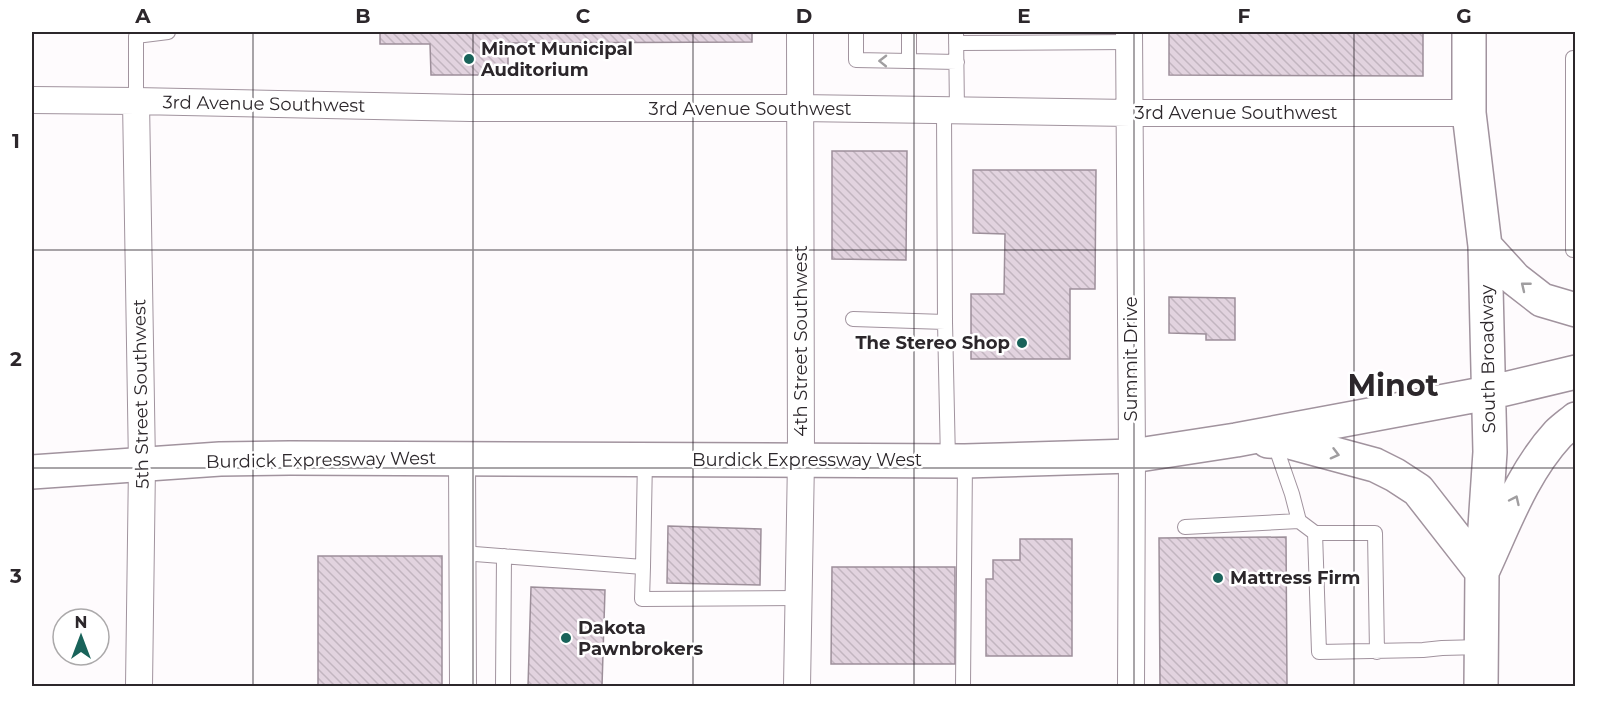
<svg xmlns="http://www.w3.org/2000/svg" width="1607" height="718" viewBox="0 0 1607 718" font-family="Montserrat,sans-serif">
  <style>
    .building { fill: url(#building-back-hatch); stroke: #9d8f9a; stroke-width: 1.5 }
    .lines { fill: none; stroke-linecap: round; stroke-linejoin: round }
    .service-casing { stroke: #a1939e; stroke-width: 16 }
    .minor-casing { stroke: #a1939e; stroke-width: 28 }
    .primary-casing { stroke: #a1939e; stroke-width: 36 }
    .service { stroke: #fff; stroke-width: 14 }
    .minor { stroke: #fff; stroke-width: 26 }
    .primary { stroke: #fff; stroke-width: 33 }
    .oneway { stroke: #a09ea0 }
    .grid { fill: none; stroke: #2c272b; stroke-width: 1.5; stroke-opacity: 0.55 }
    .poi-dot { fill: #19635a; stroke: #fff; stroke-width: 2 }
    .labels { text-anchor: middle; dominant-baseline: central; stroke-width: 5; stroke-linejoin: round; paint-order: stroke }
    .poi-label { font-size: 18px; font-weight: bold; fill: #2c272b; stroke: #fff; text-anchor: start }
    .street-label { font-size: 18px; fill: #2c272b; stroke: #fff }
    .town-label { font-size: 30px; font-weight: bold; fill: #2c272b; stroke: #fff }
    .neatline { fill: none; stroke: #2c272b; stroke-width: 2 }
    .grid-label { font-size: 20px; text-anchor: middle; font-weight: bold; fill: #2c272b }
  </style>
  <defs>
    <pattern id="building-back-hatch" width="6" height="6" patternUnits="userSpaceOnUse" patternTransform="scale(1.5)"><rect width="6" height="6" fill="#e2d3df"/><path d="M-1 5l2 2M0 0l6 6M5-1l2 2" fill="none" stroke="#c2b5c0"/></pattern>
  </defs>
  <rect width="100%" height="100%" fill="#fefbfd"/>
  <path class="building" d="M380,32H752V42L508,43V75H431L430,44H380Z
    M1169,32H1423V76L1169,75Z
    M832,151H907L906,260L832,259Z
    M973,170H1096L1095,289H1070V359H971V294H1004L1005,234L973,233Z
    M1169,297L1235,298V340H1206V334L1169,333Z
    M668,526L761,529L760,585L667,583Z
    M1286,537L1287,686H1160L1159,538Z
    M1020,539H1072V656H986V579H993V560H1020Z
    M318,556H442V686H318Z
    M832,567H955V664H831Z
    M531,587L605,590L602,686H528Z"/>
  <g class="lines">
    <defs>
      <path id="service" d="M856,32V60L909,61V32
        M956,32L957,111
        M956,43L1129,42
        M909,61L957,62
        M136,101V36L168,32
        M944,111L945,322L948,461
        M1573,250V58H1576
        M853,319L945,322
        M1274,442L1292,494L1299,521L1315,533H1375L1377,652
        M1185,527L1299,521
        M1315,533L1319,652L1423,650L1442,648L1481,647
        M462,553L643,567L645,459
        M643,567L642,599L799,598
        M503,686L504,556
        M963,686L965,461"/>
      <path id="minor" d="M1129,32L1132,456L1131,686
        M32,100L136,101L470,108H800L1130,113H1469
        M136,101L142,465L139,686
        M462,458L463,686
        M797,686L801,460L800,32"/>
      <path id="primary" d="M1469,32V113L1485,246L1490,452L1482,572L1481,686
        M1485,246L1515,279L1542,300L1576,310
        M1268,441L1290,442L1375,465L1395,475L1418,490L1482,572C1504,525 1522,473 1558,434C1563,429 1570,424 1576,419
        M32,472L220,459L290,458L965,461L1132,456L1236,440L1488,393L1576,372"/>
    </defs>
    <use href="#service" class="service-casing"/>
    <use href="#minor" class="minor-casing"/>
    <use href="#primary" class="primary-casing"/>
    <use href="#service" class="service"/>
    <use href="#minor" class="minor"/>
    <use href="#primary" class="primary"/>
  </g>
  <defs><path id="oneway-chevron" d="M-2-3.5L2.5 0L-2 3.5" fill="none" stroke-width="1.6" stroke-linecap="round" stroke-linejoin="round" transform="scale(1.5)"/></defs>
  <g class="oneway">
    <use href="#oneway-chevron" transform="translate(883 61) rotate(-179)"/>
    <use href="#oneway-chevron" transform="translate(1525 286) rotate(-141)"/>
    <use href="#oneway-chevron" transform="translate(1335 454) rotate(15)"/>
    <use href="#oneway-chevron" transform="translate(1515 500) rotate(-65)"/>
  </g>
  <path class="grid" d="M253,32V686M473,32V686M693,32V686M914,32V686M1134,32V686M1354,32V686M32,250H1576M32,468H1576"/>
  <g class="poi-dot">
    <circle cx="469" cy="59" r="6"/>
    <circle cx="1022" cy="343" r="6"/>
    <circle cx="1218" cy="578" r="6"/>
    <circle cx="566" cy="638" r="6"/>
  </g>
  <g class="labels">
    <g class="poi-label">
      <text x="481" y="49">Minot Municipal<tspan x="481" dy="21">Auditorium</tspan></text>
      <text x="1010" y="343" text-anchor="end">The Stereo Shop</text>
      <text x="1230" y="578">Mattress Firm</text>
      <text x="578" y="628">Dakota<tspan x="578" dy="21">Pawnbrokers</tspan></text>
    </g>
    <g class="street-label">
      <text transform="translate(264 104) rotate(1)">3rd Avenue Southwest</text>
      <text x="750" y="109">3rd Avenue Southwest</text>
      <text x="1236" y="113">3rd Avenue Southwest</text>
      <text transform="translate(801 341) rotate(-90)">4th Street Southwest</text>
      <text transform="translate(1131 359) rotate(-90)">Summit Drive</text>
      <text transform="translate(1488 359) rotate(-91)">South Broadway</text>
      <text transform="translate(141 394) rotate(-91)">5th Street Southwest</text>
      <text transform="translate(321 460) rotate(-1)">Burdick Expressway West</text>
      <text x="807" y="460">Burdick Expressway West</text>
    </g>
    <g class="town-label">
      <text x="1393" y="385">Minot</text>
    </g>
  </g>
  <rect width="1607" height="718" fill="none" stroke="#ffffff" stroke-width="66"/>
  <g transform="translate(81 637)"><circle r="28" fill="#ffffff" stroke="#aba9aa" stroke-width="1.5"/>
  <path d="M0-4.5L10 22L0 15L-10 22Z" fill="#19635a"/>
  <text y="-9" font-size="16" font-weight="bold" text-anchor="middle" fill="#2c272b">N</text>
  </g>
  <rect x="33" y="33" width="1541" height="652" class="neatline"/>
  <g class="grid-label">
    <text x="143" y="23">A</text>
    <text x="363" y="23">B</text>
    <text x="583" y="23">C</text>
    <text x="804" y="23">D</text>
    <text x="1024" y="23">E</text>
    <text x="1244" y="23">F</text>
    <text x="1464" y="23">G</text>
    <text x="16" y="148">1</text>
    <text x="16" y="366">2</text>
    <text x="16" y="583">3</text>
  </g>
</svg>
